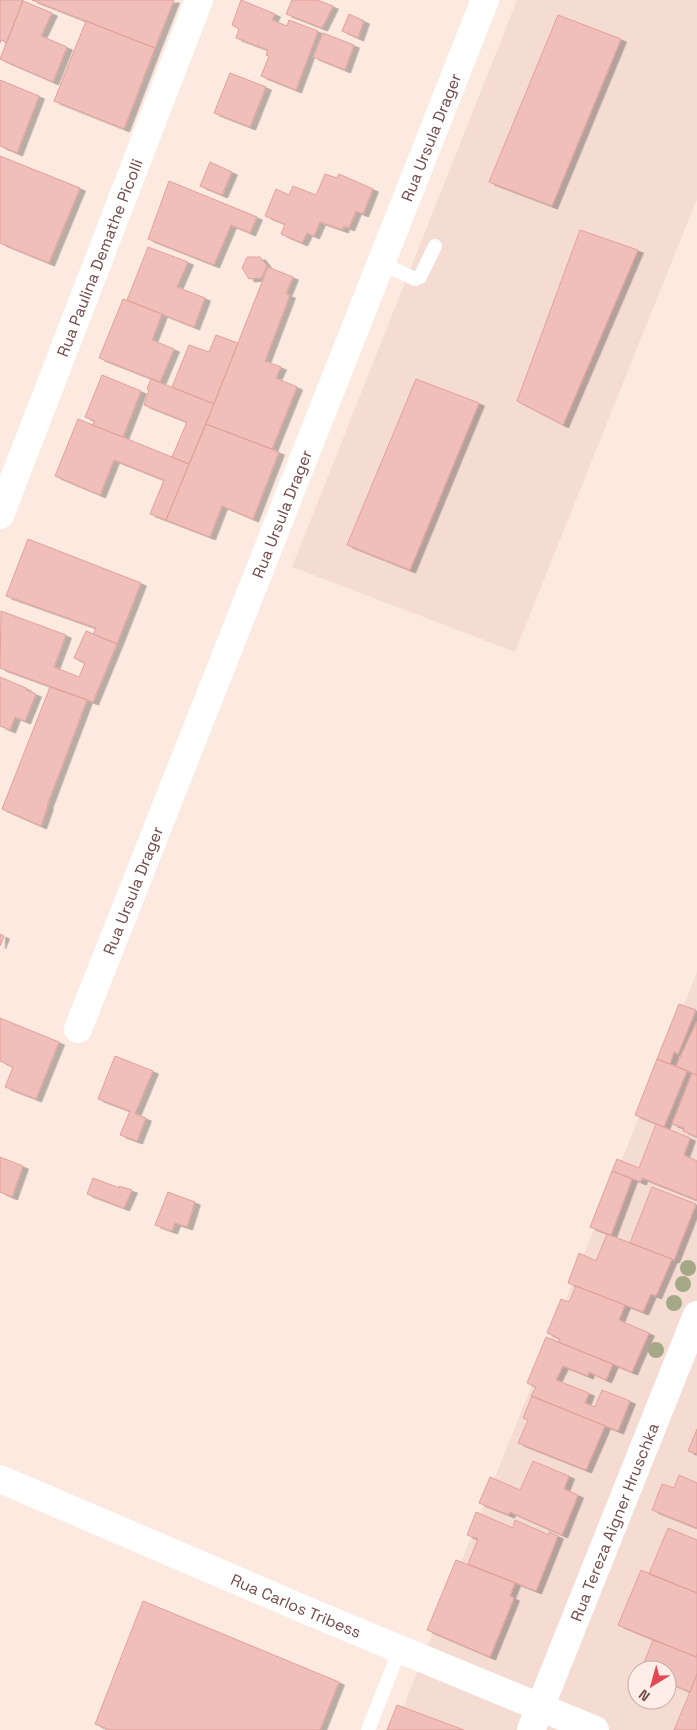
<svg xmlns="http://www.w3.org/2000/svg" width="697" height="1730" viewBox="0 0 697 1730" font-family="'Space Grotesk',sans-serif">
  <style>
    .residential { fill: #f5dcd3; fill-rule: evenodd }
    .building { fill: #f0bfba; stroke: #e3a09a; filter: url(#shadow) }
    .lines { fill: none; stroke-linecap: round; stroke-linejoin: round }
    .lane { stroke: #fff; stroke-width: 14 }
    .street { stroke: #fff; stroke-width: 28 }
    .tree { fill: #a5a887 }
    .labels { text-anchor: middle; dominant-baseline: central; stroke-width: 4; stroke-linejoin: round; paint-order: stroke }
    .street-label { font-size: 16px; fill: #724b49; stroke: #ffeee7 }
  </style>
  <defs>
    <filter id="shadow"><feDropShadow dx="5.5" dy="3" stdDeviation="0" flood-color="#0004"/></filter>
  </defs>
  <rect width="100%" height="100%" fill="#fceae1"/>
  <path class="residential" d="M517,0H697V199L515,652L292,567Z
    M697,972V1730H394L656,1074ZM637,1670H667V1700H637Z"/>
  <path class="building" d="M0,0H23L7,42L1,40L0,43Z
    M32,0H174L155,48Z
    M241,0L275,14L272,20L287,26L289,20L318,31L296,90L261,76L269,56L266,55L268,50L236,38L239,29L232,25Z
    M292,0H317L333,6L322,28L286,14Z
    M23,1L52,13L41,36L67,47L53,82L0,59Z
    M349,14L364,21L358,38L342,31Z
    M558,15L621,39L552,206L489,182Z
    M86,21L155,48L124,129L54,101Z
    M323,33L354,45L345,70L313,57Z
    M230,73L266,87L250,127L214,113Z
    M0,80L39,96L17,153L0,146Z
    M0,156L80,188L49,263L0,243Z
    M210,162L232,172L222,195L200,186Z
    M325,174L337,178L339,174L373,189L363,214L356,211L349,228L344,226L343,230L320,222L314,236L307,233L302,243L281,234L285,224L265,216L276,189L289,195L293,186L316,195Z
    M169,181L257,217L250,233L231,225L214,265L148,239Z
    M580,230L638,250L563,425L517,401Z
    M148,247L188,262L177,287L205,298L194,327L127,300Z
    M247,257H260L267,266L261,278L249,279L242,268Z
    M268,267L293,277L286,294L290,295L265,361L281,367L276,378L297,387L272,449L206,424Z
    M123,299L162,314L152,340L174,349L160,382L99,358Z
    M216,335L238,343L214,404L172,387L189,345L209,352Z
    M102,375L141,391L123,437L92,425L95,421L85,417Z
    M151,379L214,404L189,464L172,457L187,422L144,405L149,390L147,389Z
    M416,379L479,403L410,570L347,545Z
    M78,419L189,464L166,520L150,514L164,480L114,460L100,495L55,476Z
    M206,424L279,452L253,519L222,506L210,537L166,520Z
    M28,539L141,583L117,644L93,634L96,628L6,596Z
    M1,611L66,635L54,667L79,677L85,663L74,658L86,631L117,644L93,702L0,668Z
    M0,677L26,688V690L36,694L25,721L15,717L10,730L0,726Z
    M50,687L87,700L47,806H48L41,826L2,809Z
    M0,934L4,936L0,946Z
    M679,1004L696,1010L678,1054L674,1052L670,1064L657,1059Z
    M0,1018L59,1042L36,1099L5,1087L13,1067L0,1061Z
    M697,1021V1075L676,1066Z
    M115,1056L153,1071L135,1114L146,1118L137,1141L120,1135L130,1111L98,1099Z
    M657,1059L687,1071L664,1127L635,1115Z
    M692,1073L697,1075V1137L683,1131L684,1128L672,1124Z
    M656,1124L690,1138L684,1155L697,1161V1200L642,1178L641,1182L612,1171L617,1159L639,1168Z
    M0,1157L23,1166L12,1197L0,1192Z
    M612,1171L632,1179L611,1235L590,1227Z
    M93,1178L119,1188V1186L132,1190L124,1208L87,1194Z
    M652,1187L696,1204L674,1260L630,1243Z
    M168,1192L195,1202L187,1227L175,1223L172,1231L155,1225Z
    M607,1234L672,1259L656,1296L651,1294L643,1312L568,1283L579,1253L596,1261Z
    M576,1286L625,1305L619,1320L649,1333L632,1372L558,1342L560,1339L547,1333L561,1299L569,1302Z
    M546,1337L613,1364L606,1380L589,1372L588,1376L563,1366L556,1380L589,1393L585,1403L595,1407L602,1390L630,1401L618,1431L531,1396L536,1387L527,1383Z
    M532,1396L605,1426L586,1470L518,1443L528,1420L523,1418Z
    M697,1429V1454L688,1451Z
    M533,1461L569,1476L564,1489L578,1495L562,1535L510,1512L509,1515L479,1503L490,1477L520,1490Z
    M679,1475L697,1483V1528L652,1510L662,1484L674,1488Z
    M476,1512L513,1528L515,1520L549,1535V1532L558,1536L536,1591L468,1564L478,1539L467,1535Z
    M668,1528L697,1540V1593L649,1574Z
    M456,1560L515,1583L510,1596L514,1598L490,1657L427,1630Z
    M641,1570L697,1593V1653L696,1657L618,1625Z
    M143,1601L339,1682L320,1730H110L95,1724Z
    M653,1640L697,1657V1674L690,1692L667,1682V1670H641Z
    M697,1674V1730H674L690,1692Z
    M397,1705L464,1730H387Z"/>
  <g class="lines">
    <path class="lane" d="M381,263L415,279L420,277L435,246
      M368,1730L400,1649"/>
    <g class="street">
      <path id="s1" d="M0,515L199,0"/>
      <path id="s2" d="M78,1029L485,0"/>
      <path id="s3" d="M0,1479L315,1614L595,1730"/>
      <path id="s4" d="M531,1730L697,1315"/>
    </g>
  </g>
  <g class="tree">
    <circle cx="688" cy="1268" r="8"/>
    <circle cx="683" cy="1284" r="8"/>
    <circle cx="674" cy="1303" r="8"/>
    <circle cx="656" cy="1350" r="8"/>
  </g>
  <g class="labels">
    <g class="street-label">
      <text stroke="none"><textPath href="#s2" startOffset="959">Rua Ursula Drager</textPath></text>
      <text stroke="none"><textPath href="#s1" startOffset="276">Rua Paulina Demathe Picolli</textPath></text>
      <text stroke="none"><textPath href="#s2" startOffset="554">Rua Ursula Drager</textPath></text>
      <text stroke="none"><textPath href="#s2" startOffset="149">Rua Ursula Drager</textPath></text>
      <text stroke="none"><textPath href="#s4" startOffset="224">Rua Tereza Aigner Hruschka</textPath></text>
      <text stroke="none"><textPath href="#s3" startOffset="322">Rua Carlos Tribess</textPath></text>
    </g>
  </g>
  <g transform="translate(652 1685) rotate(217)"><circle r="24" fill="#ffeee7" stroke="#c7ada8"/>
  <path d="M0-4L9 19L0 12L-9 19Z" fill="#e44854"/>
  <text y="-8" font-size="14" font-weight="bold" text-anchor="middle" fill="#724b49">N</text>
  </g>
</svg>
